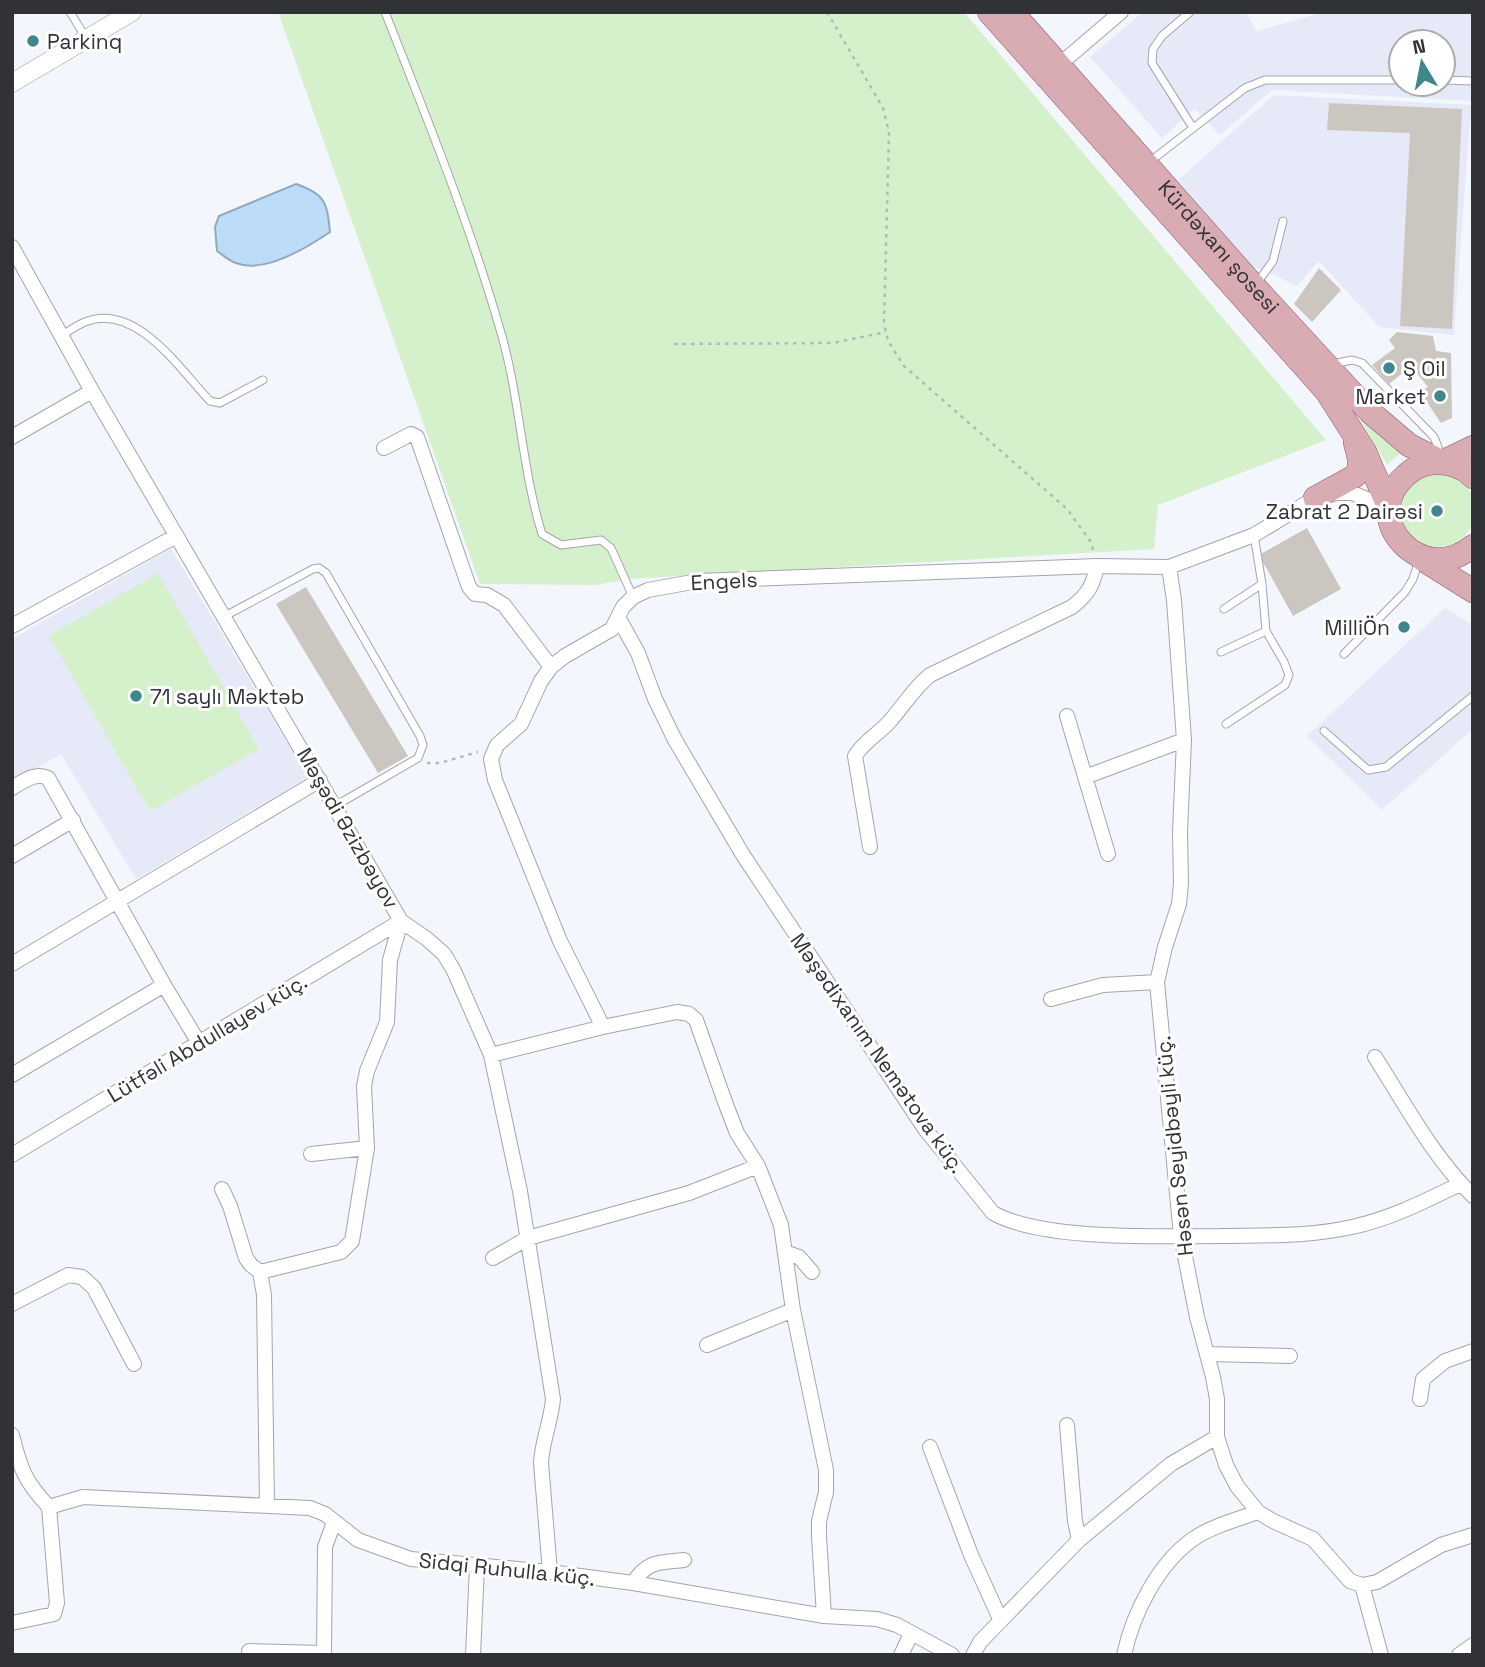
<svg xmlns="http://www.w3.org/2000/svg" width="1485" height="1667" viewBox="0 0 1485 1667" font-family="'Space Grotesk',sans-serif">
  <style>
    .built { fill: #e6e9f7; fill-rule: evenodd }
    .green { fill: #d5f1cb }
    .water { fill: #bddcf8; stroke: #93a9be; stroke-width: 2 }
    .building { fill: #ccc6c0 }
    .lines { fill: none; stroke-linecap: round; stroke-linejoin: round }
    .service-casing { stroke: #a4a5ac; stroke-width: 9 }
    .minor-casing { stroke: #a4a5ac; stroke-width: 16 }
    .tertiary-casing { stroke: #a4a5ac; stroke-width: 19 }
    .primary-casing { stroke: #8e5c66; stroke-width: 24 }
    .path { stroke: #b6b7bd; stroke-width: 2.5; stroke-dasharray: 3.5 5; stroke-linecap: butt }
    .service { stroke: #fff; stroke-width: 7 }
    .minor { stroke: #fff; stroke-width: 14 }
    .tertiary { stroke: #fff; stroke-width: 18 }
    .primary { stroke: #d9abb3; stroke-width: 23 }
    .poi-dot { fill: #3f878d; stroke: #fff; stroke-width: 2.5 }
    .labels { text-anchor: middle; dominant-baseline: central; stroke-width: 6; stroke-linejoin: round; paint-order: stroke }
    .poi-label { font-size: 21px; fill: #313235; stroke: #fff; text-anchor: start }
    .street-label { font-size: 21px; fill: #313235; stroke: #fff }
  </style>
  <rect width="100%" height="100%" fill="#f4f6fd"/>
  <path class="built" d="M1143,12H1246L1256,31L1325,12H1473V101L1272,90L1220,135L1195,109L1162,138L1090,57ZM1401,42H1443V84H1401Z
    M1274,95L1471,105L1454,335L1379,327L1319,261L1296,287L1278,276L1252,267L1178,180Z
    M171,549L308,777L136,879L61,754L12,782V639Z
    M1445,608L1473,625V729L1382,810L1307,736Z"/>
  <path class="green" d="M278,12H964L1326,440L1158,505L1154,549L629,579L595,585L480,584Z
    M1353,407L1402,452L1387,465Z
    M1401 510a37 37 0 1 1 74 0a37 37 0 1 1-74 0Z
    M158,573L259,749L150,811L49,636Z"/>
  <path class="water" d="M296,184C325,194 327,202 330,232C308,247 264,274 236,263C229,261 223,255 217,251L215,227L219,216Z"/>
  <path class="building" d="M1329,103L1462,109L1452,329L1400,326L1410,133L1327,130Z
    M1319,268L1341,290L1312,322L1294,304Z
    M1397,332L1433,336L1436,351L1451,353L1452,418L1441,423L1420,392L1428,387L1411,366L1389,384L1372,365L1395,348L1389,340Z
    M1307,528L1341,589L1293,616L1259,555Z
    M306,587L408,756L378,773L276,604Z"/>
  <g class="lines">
    <defs>
      <path id="service" d="M70,12L86,38
        M385,12C426,116 468,219 499,326C520,394 521,466 542,534L561,545L601,540L611,548L633,597
        M1190,12L1162,36L1153,49L1152,63L1193,128
        M1443,80L1473,81
        M1148,163L1245,88L1265,80H1401
        M1257,283L1273,261L1283,221
        M61,336C69,331 77,325 85,322C136,301 181,371 210,401L220,403L263,380
        M1333,364L1352,360L1362,363L1434,437L1441,455
        M1224,609L1262,584
        M225,616L313,569L319,568L326,573L420,736L423,745L418,758L335,806
        M1221,652L1266,631
        M1344,654L1405,592L1413,579L1419,560
        M1226,724L1285,685L1289,675L1284,662L1266,631L1262,584L1254,535
        M1324,731L1368,770L1386,767L1473,696"/>
      <path id="minor" d="M1059,65L1121,12
        M12,247L92,391L401,921L427,939L444,954L454,971L491,1055L520,1191L553,1399C551,1422 542,1441 541,1463L550,1572
        M12,437L92,391
        M384,448L411,434L417,437L469,587L475,594L487,595L504,605L551,667
        M1169,567L1174,600L1184,740L1180,832L1181,883L1179,904L1165,947L1157,982L1181,1236L1197,1317L1213,1377L1217,1399V1437L1226,1465L1237,1486L1258,1512L1273,1521L1313,1539L1350,1581L1362,1585L1381,1655
        M618,617L638,653L655,699L675,740L743,855L925,1129L993,1213C1043,1241 1160,1236 1219,1236C1264,1235 1307,1237 1352,1227C1390,1219 1425,1201 1460,1184
        M12,626L176,536
        M1067,716L1108,854
        M1085,777L1184,740
        M12,788C24,781 35,772 48,778L164,985L199,1043
        M870,847L855,756C864,741 880,733 890,721C904,705 914,688 930,675L1072,607C1088,594 1093,586 1097,566
        M12,856L73,820
        M12,964L320,780
        M1051,999L1103,985L1157,982
        M603,1027L560,941L495,780L491,759L497,745L521,724L541,681L551,667L565,656L612,629L623,607L633,597L648,590L698,581L1097,566L1169,567L1254,535L1315,498L1337,493H1352L1389,508
        M491,1055L603,1027L677,1012L689,1014L696,1020L725,1102L737,1133L758,1166L781,1225L793,1310L826,1470V1492L819,1521V1536L824,1616
        M1375,1057C1405,1104 1433,1157 1473,1196
        M12,1075L164,985
        M311,1154L367,1148
        M12,1155L401,921
        M222,1189L230,1206L246,1258L251,1265L260,1272
        M785,1252L799,1257L812,1272
        M493,1258L528,1238L689,1193L758,1166
        M12,1304L68,1275L82,1277L94,1288L134,1364
        M707,1345L793,1310
        M1207,1354L1290,1356
        M1420,1399L1423,1379L1445,1361L1473,1351
        M1067,1425L1075,1521L1079,1540
        M12,1435C20,1468 25,1482 49,1507
        M930,1447L971,1555L1001,1621
        M267,1506L264,1295L260,1272L341,1252L352,1241L367,1148L364,1086L367,1071L387,1022L390,960L401,921
        M633,1583C648,1560 659,1563 684,1560
        M1362,1585L1377,1582L1441,1545L1473,1535
        M12,1623L54,1614L57,1603L49,1507L83,1497L310,1508L325,1514L358,1540L411,1559L550,1572L633,1583L824,1616L877,1619L897,1625L952,1655
        M249,1651L324,1653
        M324,1655L325,1547L334,1522
        M473,1655L477,1566
        M901,1655L911,1634
        M973,1655L980,1642L1079,1540L1171,1464L1217,1437
        M1124,1655C1133,1613 1158,1564 1193,1539C1212,1526 1236,1520 1258,1512
        M1459,1655L1473,1645"/>
      <path id="tertiary" d="M12,83L132,12"/>
      <g id="primary">
        <path d="M989,12L1327,392L1365,452L1389,508"/>
        <path id="s1" d="M1012,12L1254,286L1369,411L1409,445L1442,462L1473,447"/>
        <path d="M1473,477C1462,466 1448,462 1433,463C1421,464 1412,469 1404,477C1359,519 1422,589 1473,546"/>
        <path d="M1315,498L1355,476C1363,465 1358,455 1355,442"/>
        <path d="M1422,559L1473,591"/>
      </g>
    </defs>
    <use href="#service" class="service-casing"/>
    <use href="#minor" class="minor-casing"/>
    <use href="#tertiary" class="tertiary-casing"/>
    <use href="#primary" class="primary-casing"/>
    <path class="path" d="M827,12L883,108L889,132L884,323L888,341L904,366L1067,509L1091,542L1093,550
      M674,344L833,343L886,332
      M427,763H440L478,752"/>
    <use href="#service" class="service"/>
    <use href="#minor" class="minor"/>
    <use href="#tertiary" class="tertiary"/>
    <use href="#primary" class="primary"/>
  </g>
  <g class="poi-dot">
    <circle cx="33" cy="41" r="7"/>
    <circle cx="1389" cy="368" r="7"/>
    <circle cx="1440" cy="396" r="7"/>
    <circle cx="1437" cy="511" r="7"/>
    <circle cx="1404" cy="627" r="7"/>
    <circle cx="136" cy="696" r="7"/>
  </g>
  <g class="labels">
    <g class="poi-label">
      <text x="47" y="41">Parkinq</text>
      <text x="1403" y="368">Ş Oil</text>
      <text x="1426" y="396" text-anchor="end">Market</text>
      <text x="1423" y="511" text-anchor="end">Zabrat 2 Dairəsi</text>
      <text x="1390" y="627" text-anchor="end">MilliÖn</text>
      <text x="150" y="696">71 saylı Məktəb</text>
    </g>
    <g class="street-label">
      <text stroke="none"><textPath href="#s1" startOffset="313">Kürdəxanı şosesi</textPath></text>
      <text transform="translate(724 581) rotate(-3)">Engels</text>
      <text transform="translate(348 828) rotate(60)">Məşədi Əzizbəyov</text>
      <text transform="translate(207 1038) rotate(-31)">Lütfəli Abdullayev küç.</text>
      <text transform="translate(878 1053) rotate(55)">Məşədixanım Nemətova küç.</text>
      <text transform="translate(1174 1146) rotate(-96)">Həsən Seyidbəyli küç.</text>
      <text transform="translate(507 1569) rotate(6)">Sidqi Ruhulla küç.</text>
    </g>
  </g>
  <rect width="1485" height="1667" fill="none" stroke="#313235" stroke-width="28"/>
  <g transform="translate(1422 63) rotate(350)"><circle r="33" fill="#ffffff" stroke="#adadae" stroke-width="2"/>
  <path d="M0-5L12 26L0 18L-12 26Z" fill="#3f878d"/>
  <text y="-10" font-size="19" font-weight="bold" text-anchor="middle" fill="#313235">N</text>
  </g>
</svg>
